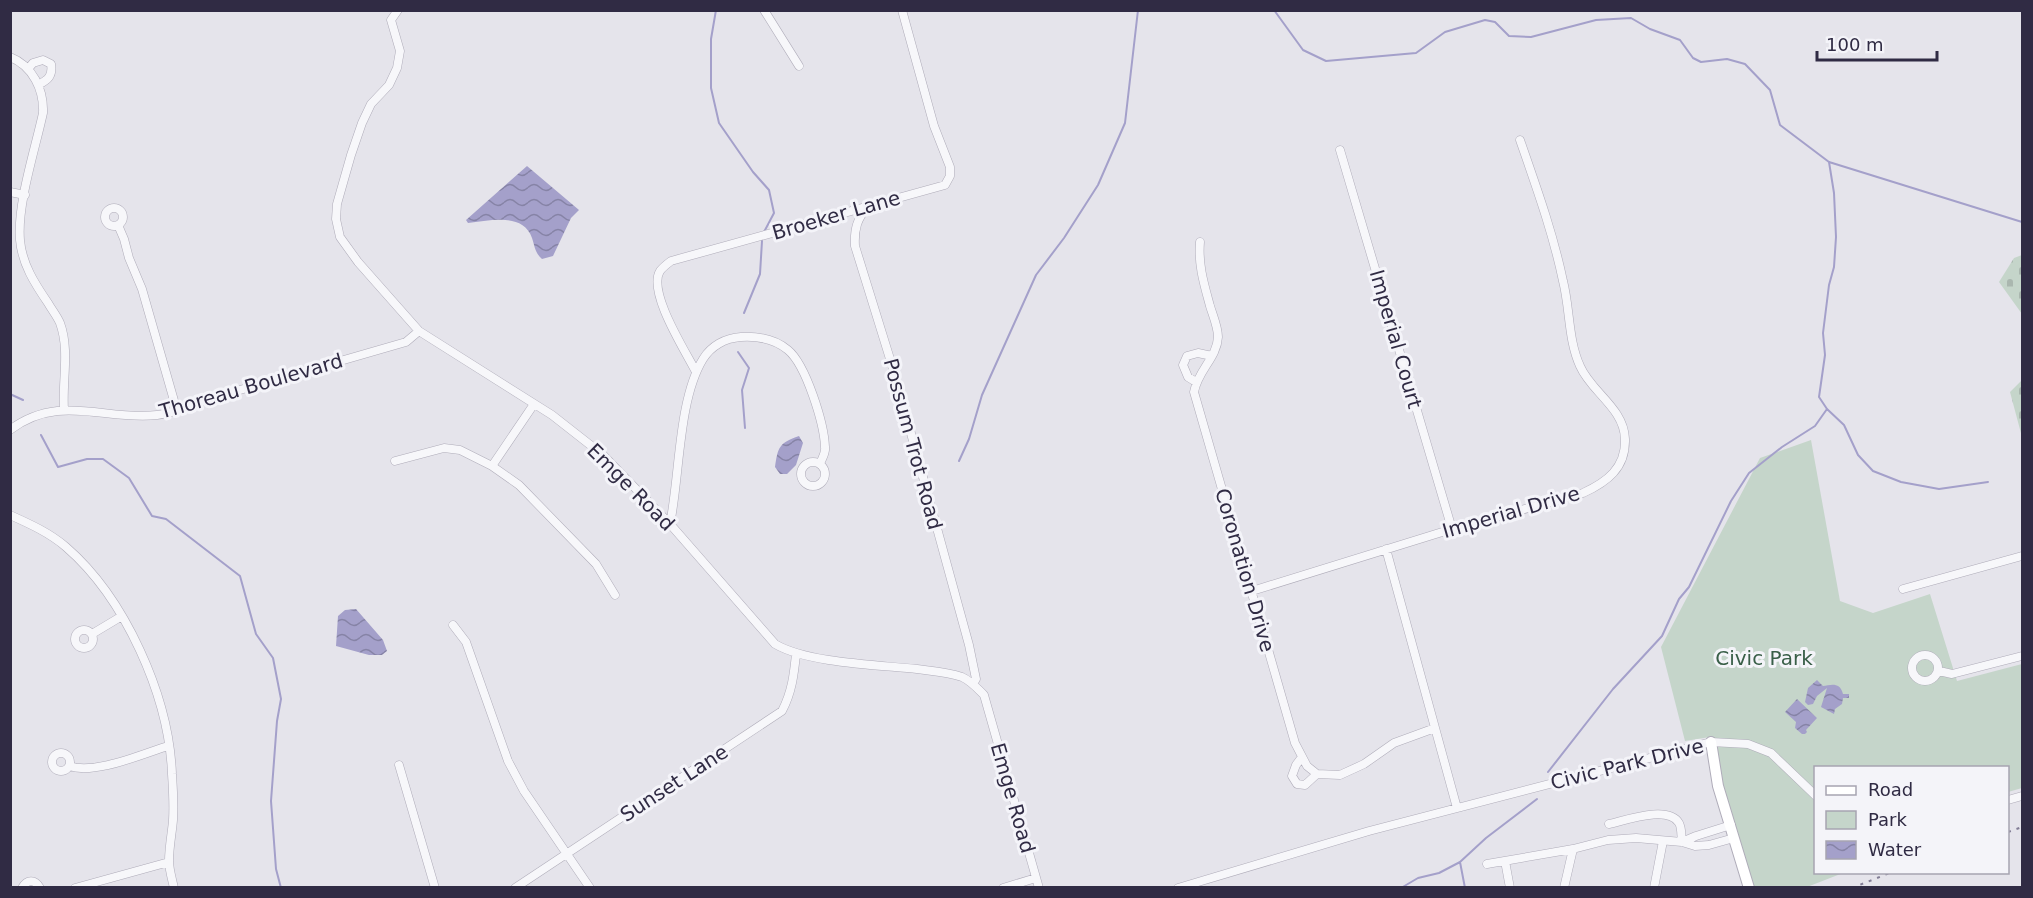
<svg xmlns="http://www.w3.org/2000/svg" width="2033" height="898" viewBox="0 0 2033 898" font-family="'DejaVu Sans',sans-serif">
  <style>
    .cemetery { fill: url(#cemetery-stones) }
    .green { fill: #c5d5ca }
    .water { fill: url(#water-waves) }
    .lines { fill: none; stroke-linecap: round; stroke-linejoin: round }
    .stream { stroke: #a4a0ca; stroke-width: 2 }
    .street-casing { stroke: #afacb9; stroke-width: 9 }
    .secondary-casing { stroke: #afacb9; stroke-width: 12 }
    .street { stroke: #f7f7fa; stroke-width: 8 }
    .secondary { stroke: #fff; stroke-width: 10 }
    .rail { stroke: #827d95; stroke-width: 2; stroke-dasharray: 3 6; stroke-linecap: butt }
    .labels { text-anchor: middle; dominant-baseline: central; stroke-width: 6; stroke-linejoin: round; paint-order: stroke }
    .street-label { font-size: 20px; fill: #302b44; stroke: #f4f4f9 }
    .park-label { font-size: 20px; fill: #395f48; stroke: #f4f4f9 }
  </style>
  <defs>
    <pattern id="cemetery-stones" width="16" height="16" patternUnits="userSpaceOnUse" patternTransform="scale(1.5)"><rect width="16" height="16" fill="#c5d5ca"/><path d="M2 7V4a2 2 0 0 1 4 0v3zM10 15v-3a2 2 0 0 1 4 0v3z" fill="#aab7af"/></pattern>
    <pattern id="water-waves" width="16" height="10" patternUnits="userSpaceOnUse" patternTransform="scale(1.5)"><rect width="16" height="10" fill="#a4a0ca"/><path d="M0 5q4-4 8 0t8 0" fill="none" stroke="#8683a6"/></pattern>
  </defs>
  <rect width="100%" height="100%" fill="#e5e4eb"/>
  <path class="cemetery" d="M2022,255V314L1999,282L2014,258Z
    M2022,380V437L2010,392Z"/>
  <path class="green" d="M1811,440L1840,601L1873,613L1930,594L1957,681L2022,664V788L2008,792V768H1816V872L1843,873L1807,887H1749L1713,763L1710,737L1685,741L1661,647L1760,458Z"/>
  <path class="water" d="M527,166L579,210L571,218L553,256L542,259C535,253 535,247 532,238C523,212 490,221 468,223L466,220Z
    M799,436L803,443L796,465L787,474H780L775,467C778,447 779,443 799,436Z
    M356,609L383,640L387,651L382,655H369L336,646L338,616L345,610Z
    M1817,680L1823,686C1830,685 1840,681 1843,694H1849V698H1843L1842,704L1835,709L1834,714L1821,707L1827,688L1817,696L1813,704L1808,705L1805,702L1808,688Z
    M1797,699L1817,718L1806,730L1807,732L1805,734H1802L1795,728L1796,722L1785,712Z"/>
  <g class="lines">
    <path class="stream" d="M716,10L711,39V88L719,123L753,172L769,190L774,213L764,232
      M1274,10L1303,50L1326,61L1416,53L1445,32L1485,20L1495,22L1509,36L1531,37L1596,20L1631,18L1650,29L1680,40L1693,58L1701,62L1727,59L1745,64L1770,90L1780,125L1829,162L2022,222
      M1829,162L1834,193L1836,237L1834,267L1829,285L1823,333L1825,355L1819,397L1827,409L1844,425L1858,455L1873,471L1901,482L1939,489L1988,482
      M744,313L760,274L762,241
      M738,352L749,368L742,390L745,428
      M10,394L23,400
      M41,435L58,467L87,459H103L129,478L152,516L166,519L240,576L256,634L273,658L281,699L277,721L271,801L276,869L281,888
      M959,461L969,439L982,395L1036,275L1064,238L1098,185L1125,123L1138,10
      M1548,772L1613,689L1662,636L1679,599L1689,587L1731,501L1749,473L1782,447L1815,426L1827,409
      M1460,862L1465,888
      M1401,888L1418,878L1439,873L1460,862L1486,838L1537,799"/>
    <defs>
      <path id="street" d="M398,10L391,20L400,51L397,68L389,85L371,104L362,123L351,155L337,204L336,219L340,237L358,262L419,331L552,415L603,455L670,524L775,644C807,663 878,665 917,669C932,671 948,672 962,677C971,681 978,689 984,695L1039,888
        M764,10L799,66
        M10,57C33,66 44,90 43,113C35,150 17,204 20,240C22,264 35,284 48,303C52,310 57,316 60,323C70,350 62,381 64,410
        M28,69L33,63L43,60L51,64C53,76 48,80 38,85
        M1340,150L1452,529
        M10,192L25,195
        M868,206C857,219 854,229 855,246L895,375L969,645L976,679L973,684
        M105 217a9 9 0 1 1 18 0a9 9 0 1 1-18 0Z
        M118,225L124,239L129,258L142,289L177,411
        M1200,242C1198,265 1204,284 1210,306C1213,316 1218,327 1218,337C1217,358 1198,370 1194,392L1295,743L1307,766L1317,774L1340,775L1364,764L1394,743L1435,728
        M696,372C686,352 647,292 660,271C663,267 667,264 671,261L945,185L950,176V167L934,126L902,10
        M1196,382L1188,377L1183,365L1187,356L1198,353L1212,356
        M10,430C59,393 105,421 157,415C181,412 203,400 226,394C286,377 346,359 406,342L419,331
        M395,461L444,448L460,450L492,466L519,485L596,564L615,595
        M801 474a12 12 0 1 1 24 0a12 12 0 1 1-24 0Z
        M492,466L534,404
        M10,515C30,524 50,533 66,547C125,598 169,696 172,774C173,789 174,805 173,820C172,833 169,847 169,861C169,869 172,879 174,888
        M670,524C680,475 678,400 703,359C711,346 725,338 741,337C758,336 775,339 788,350C806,365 824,423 825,447C826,453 822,458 820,464
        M1386,549L1457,808
        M1903,589L2022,556
        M1252,591L1452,529L1583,493C1607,482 1626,468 1625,439C1624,408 1591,392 1580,366C1568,340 1570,308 1563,281C1553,233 1536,186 1520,140
        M453,625L466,642L508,761L524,791L590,888
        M75 639a9 9 0 1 1 18 0a9 9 0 1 1-18 0Z
        M92,634L122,616
        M1912 668a13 13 0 1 1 26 0a13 13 0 1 1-26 0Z
        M1939,671L1952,674L2022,656
        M52 762a9 9 0 1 1 18 0a9 9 0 1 1-18 0Z
        M1302,757L1296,765L1292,776L1297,784L1305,785L1317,774
        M399,765L435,888
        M69,766C95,775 142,754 168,746
        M2008,800L2022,796
        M1609,824C1627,820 1668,805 1679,823C1682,828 1681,836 1682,842
        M1682,842L1696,836L1731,825
        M1505,861L1510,888
        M1487,864L1573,849L1608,840L1636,838L1682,842L1695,846L1709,845L1734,838
        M22,888C27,879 35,879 40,888
        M75,888L169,862
        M515,888L782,711C792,692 794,674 796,654
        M1003,888L1036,878
        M1178,888L1369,831L1711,742L1748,744L1771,753L1816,796
        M1564,888L1573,849
        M1654,888L1663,841"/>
      <path id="secondary" d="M1711,742L1718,786L1749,888"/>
    </defs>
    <use href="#street" class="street-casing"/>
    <use href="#secondary" class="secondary-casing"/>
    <use href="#street" class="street"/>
    <use href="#secondary" class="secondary"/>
    <path class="rail" d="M2008,832L2022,827
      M1852,888L1892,872"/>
  </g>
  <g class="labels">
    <g class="street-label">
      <text transform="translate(836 215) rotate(-16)">Broeker Lane</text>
      <text transform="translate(1396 339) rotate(74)">Imperial Court</text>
      <text transform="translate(251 386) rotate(-16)">Thoreau Boulevard</text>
      <text transform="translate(913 444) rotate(75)">Possum Trot Road</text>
      <text transform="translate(631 487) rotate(45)">Emge Road</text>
      <text transform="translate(1511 512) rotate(-16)">Imperial Drive</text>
      <text transform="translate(1245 570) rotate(74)">Coronation Drive</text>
      <text transform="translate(1627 764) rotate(-14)">Civic Park Drive</text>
      <text transform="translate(674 783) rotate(-33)">Sunset Lane</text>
      <text transform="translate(1013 798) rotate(74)">Emge Road</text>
    </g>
    <g class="park-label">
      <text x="1764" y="658">Civic Park</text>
    </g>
  </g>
  <rect width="2033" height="898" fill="none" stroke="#302b44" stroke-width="24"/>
  <rect x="1814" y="766" width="195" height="108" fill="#f4f4f9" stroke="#a6a4b1" stroke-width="1.5"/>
  <rect x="1826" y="786" width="30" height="9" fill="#ffffff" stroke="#a6a4b1" stroke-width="1.5"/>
  <text x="1868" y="796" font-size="18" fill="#302b44">Road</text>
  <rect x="1826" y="811" width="30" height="18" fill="#c5d5ca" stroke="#a6a4b1" stroke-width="1.5"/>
  <text x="1868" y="826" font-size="18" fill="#302b44">Park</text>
  <rect x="1826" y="841" width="30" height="18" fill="url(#water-waves)" stroke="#a6a4b1" stroke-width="1.5"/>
  <text x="1868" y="856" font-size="18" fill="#302b44">Water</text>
  <path d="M1817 51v9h120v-9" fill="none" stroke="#302b44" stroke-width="3"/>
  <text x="1826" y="51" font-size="18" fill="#302b44" stroke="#f4f4f9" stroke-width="4.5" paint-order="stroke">100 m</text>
</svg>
